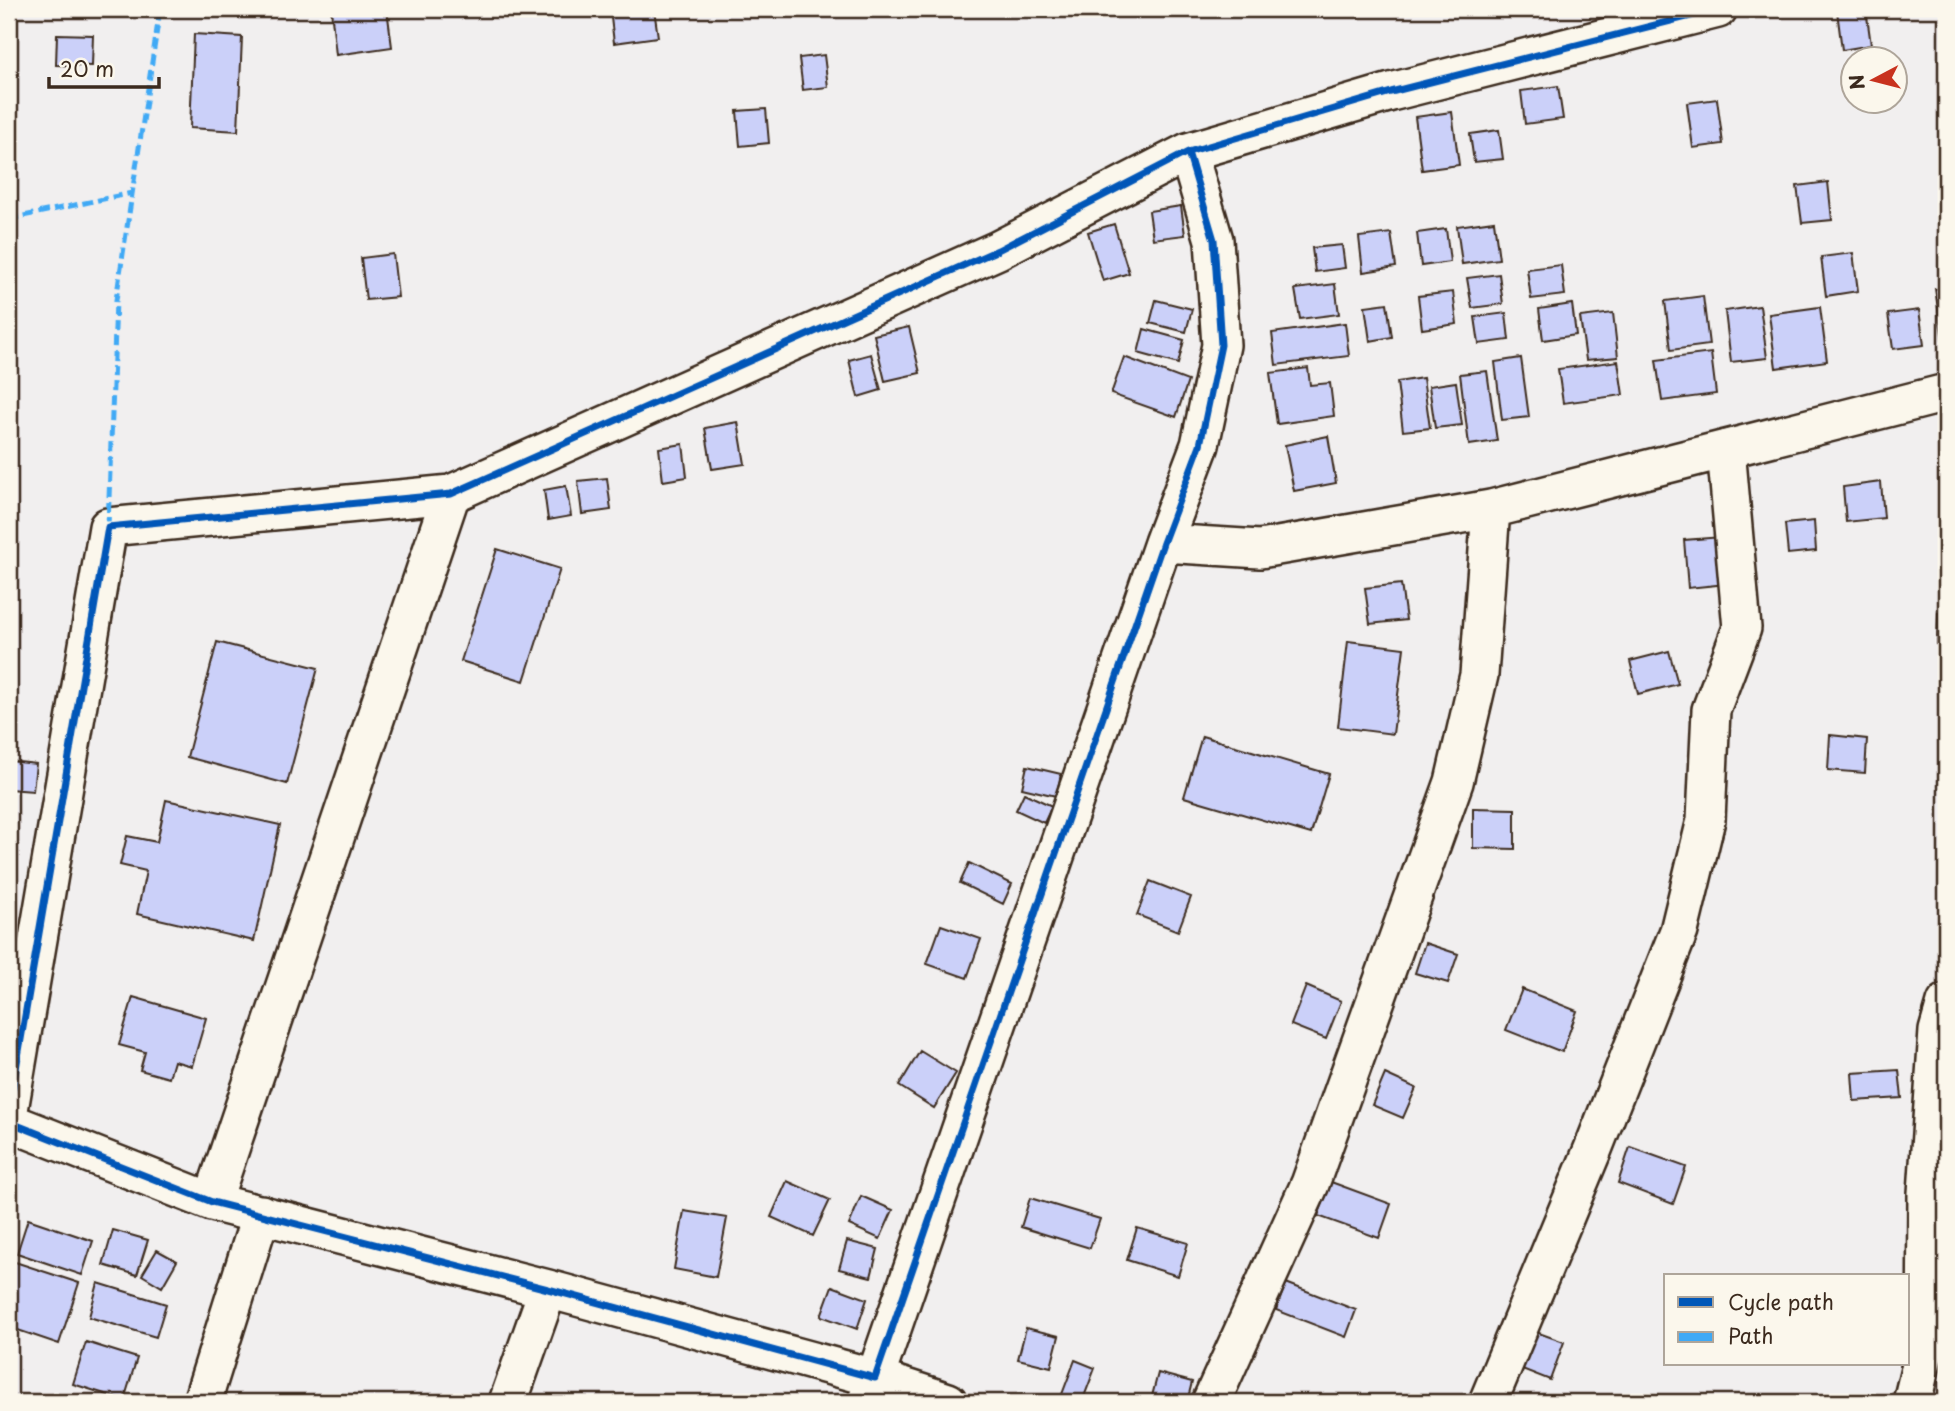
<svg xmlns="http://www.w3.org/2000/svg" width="1955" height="1411" viewBox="0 0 1955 1411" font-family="'Playpen Sans',sans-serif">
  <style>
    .building { fill: #cbd0f9; stroke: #3b2a1e; stroke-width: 2 }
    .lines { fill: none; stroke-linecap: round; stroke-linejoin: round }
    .minor-casing { stroke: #3b2a1e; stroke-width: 42 }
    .minor { stroke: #fbf7ec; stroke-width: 37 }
    .quiet { stroke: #3fa9f5; stroke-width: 5; stroke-dasharray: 10 5; stroke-linecap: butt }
    .cycleway-casing { stroke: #fbf7ec; stroke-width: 11 }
    .cycleway { stroke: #0057b8; stroke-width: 7 }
  </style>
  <rect width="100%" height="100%" fill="#f1efef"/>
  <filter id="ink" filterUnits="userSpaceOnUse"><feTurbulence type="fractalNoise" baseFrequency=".0143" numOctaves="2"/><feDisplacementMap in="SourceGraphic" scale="14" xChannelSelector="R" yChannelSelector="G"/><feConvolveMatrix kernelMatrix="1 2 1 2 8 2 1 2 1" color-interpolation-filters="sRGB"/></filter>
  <g filter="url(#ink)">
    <path class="building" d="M331,9H387L392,47L336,55Z
      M610,9H654L658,37L614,43Z
      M1866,9L1871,45L1842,50L1837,11Z
      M57,34L93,35L92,66L56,65Z
      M194,34L242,37L238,131L190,128Z
      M824,55L828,87L803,90L799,58Z
      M1558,86L1563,119L1525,124L1521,91Z
      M1717,99L1723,144L1693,148L1687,103Z
      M766,109L769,143L740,146L737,111Z
      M1452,112L1459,165L1422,170L1415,117Z
      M1499,130L1503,159L1474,162L1470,134Z
      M1828,182L1832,220L1802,223L1797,186Z
      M1181,206L1185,235L1153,239L1149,211Z
      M1494,221L1499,259L1462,264L1457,226Z
      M1114,224L1129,273L1103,281L1088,232Z
      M1446,229L1450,262L1421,266L1417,233Z
      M1391,233L1396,267L1363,272L1359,237Z
      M1342,245L1345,268L1315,272L1312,248Z
      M1853,253L1858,291L1826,296L1821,257Z
      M393,254L398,297L366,300L361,258Z
      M1561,265L1565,295L1531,299L1527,269Z
      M1499,274L1503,304L1472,308L1467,278Z
      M1335,284L1339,314L1300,319L1295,289Z
      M1946,288V347L1944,348L1935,289Z
      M1453,292L1457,324L1422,329L1418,296Z
      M1703,296L1709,345L1671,350L1665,301Z
      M1156,300L1192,309L1186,332L1150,323Z
      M1387,303L1392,337L1370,341L1365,306Z
      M1572,304L1576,335L1543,340L1539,309Z
      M1760,306L1767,358L1731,362L1725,311Z
      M1820,307L1827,361L1776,368L1769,314Z
      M1919,310L1924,345L1893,349L1888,314Z
      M1506,313L1509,340L1479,344L1475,317Z
      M1613,313L1618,357L1586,360L1580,317Z
      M1345,323L1349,356L1276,365L1272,333Z
      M909,327L920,373L885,381L874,335Z
      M1144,329L1184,340L1178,364L1138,353Z
      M1711,353L1716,394L1662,401L1656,360Z
      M871,354L881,390L858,397L849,360Z
      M1124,357L1188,381L1176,417L1111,394Z
      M1521,358L1529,417L1502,420L1495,362Z
      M1618,361L1623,395L1563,403L1558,369Z
      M1308,368L1310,385L1330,383L1334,416L1277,424L1270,373Z
      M1487,371L1497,441L1469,445L1460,374Z
      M1423,378L1430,428L1403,431L1397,382Z
      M1456,382L1462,425L1435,428L1429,386Z
      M738,422L745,464L712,469L705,428Z
      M1328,436L1336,483L1294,491L1285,445Z
      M683,444L687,477L663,481L659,448Z
      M607,478L611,510L582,514L578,481Z
      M1881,482L1884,518L1846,522L1843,487Z
      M566,486L571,516L548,520L544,490Z
      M1814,521L1816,551L1788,554L1785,524Z
      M1722,537L1726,584L1688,588L1684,540Z
      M497,549L560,569L524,681L461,661Z
      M1401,584L1406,620L1370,624L1365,588Z
      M1938,613H1946V645H1937Z
      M1348,641L1404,648L1393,734L1338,727Z
      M217,642L318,668L287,784L187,757Z
      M1669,651L1678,684L1638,694L1630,661Z
      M1830,735L1867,739L1865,773L1828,770Z
      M1202,736L1329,774L1311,834L1184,797Z
      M9,761L36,764L33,791L9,789Z
      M1027,766L1061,774L1056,796L1022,788Z
      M1024,793L1052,806L1044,823L1016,810Z
      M166,800L280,825L254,941L137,914L146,871L120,865L127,836L157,842Z
      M1473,808L1515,809V849L1473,848Z
      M969,863L1012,884L1003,904L960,883Z
      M1150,881L1191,897L1178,931L1137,915Z
      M941,925L981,939L967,978L927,964Z
      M1425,943L1458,954L1448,983L1415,973Z
      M1306,986L1341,1001L1326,1039L1291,1025Z
      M1522,989L1577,1011L1562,1052L1506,1030Z
      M133,997L206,1018L192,1066L174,1061L169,1078L140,1070L145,1052L119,1045Z
      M920,1051L956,1073L934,1108L899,1086Z
      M1899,1070L1902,1098L1854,1101L1852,1073Z
      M1385,1074L1416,1088L1403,1118L1372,1105Z
      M1630,1147L1686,1167L1673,1204L1618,1183Z
      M787,1181L830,1200L813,1236L771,1217Z
      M1331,1182L1391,1204L1379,1238L1318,1216Z
      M861,1196L893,1210L880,1239L849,1225Z
      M1030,1198L1100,1219L1090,1248L1021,1227Z
      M684,1211L727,1218L716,1277L674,1269Z
      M28,1219L93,1241L82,1275L17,1253Z
      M1137,1228L1188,1243L1178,1276L1127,1260Z
      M113,1230L148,1240L137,1275L103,1265Z
      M847,1241L878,1249L871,1277L839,1269Z
      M157,1250L177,1261L162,1287L142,1275Z
      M9,1260L79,1283L59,1344L9,1327Z
      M98,1283L166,1304L156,1337L89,1317Z
      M1286,1283L1356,1310L1346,1337L1276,1310Z
      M832,1286L867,1299L857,1329L821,1316Z
      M1026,1328L1059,1336L1051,1367L1018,1359Z
      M1536,1332L1564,1342L1550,1380L1522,1369Z
      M86,1342L137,1358L124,1400L73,1384Z
      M1075,1360L1095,1368L1082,1402L1061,1397Z
      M1158,1373L1192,1382L1187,1402L1151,1400Z
      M1855,1395L1856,1402H1820V1399Z"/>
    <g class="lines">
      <defs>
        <path id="minor" d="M1163,543L1260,549L1491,509L1946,393
          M9,1110L108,527L451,494L998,250L1188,152L1391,92L1718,9
          M9,1122L212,1202L548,1289L875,1378L1163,543L1200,445L1221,345L1214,240L1188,152
          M212,1202L451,494
          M867,1401L875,1378L948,1402
          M202,1402L261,1214
          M508,1402L548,1289
          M1211,1402L1310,1184L1454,782L1479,675L1491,509
          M1488,1402L1593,1149L1679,931L1706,820L1711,710L1742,628L1726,449
          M1912,1402L1926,1344L1927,1193L1938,1031L1946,1003"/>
      </defs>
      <use href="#minor" class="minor-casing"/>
      <use href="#minor" class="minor"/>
      <path class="quiet" d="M9,219L132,193
        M108,527L116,300L160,9"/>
      <defs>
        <path id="cycleway" d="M9,1110L108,527L451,494L998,250L1188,152L1391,92L1718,9
          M9,1122L212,1202L548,1289L875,1378L1163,543L1200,445L1221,345L1214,240L1188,152"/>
      </defs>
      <use href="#cycleway" class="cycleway-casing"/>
      <use href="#cycleway" class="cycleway"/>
    </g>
  </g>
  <rect width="1955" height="1411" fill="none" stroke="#fbf7ec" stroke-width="35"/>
  <rect x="18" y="18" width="1920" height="1376" fill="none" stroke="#3b2a1e" stroke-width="2.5" filter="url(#ink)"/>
  <rect x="1664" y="1274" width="245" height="91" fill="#fbf7ec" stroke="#aea59a" stroke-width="2"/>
  <rect x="1678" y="1297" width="35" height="10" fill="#0057b8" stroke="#aea59a" stroke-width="2"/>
  <text x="1728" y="1310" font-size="21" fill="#3b2a1e">Cycle path</text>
  <rect x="1678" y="1332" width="35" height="10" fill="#3fa9f5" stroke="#aea59a" stroke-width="2"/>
  <text x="1728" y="1344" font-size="21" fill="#3b2a1e">Path</text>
  <g transform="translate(1874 80) rotate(263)"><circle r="33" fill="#fbf7ec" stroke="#aea59a" stroke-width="2"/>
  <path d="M0-5L12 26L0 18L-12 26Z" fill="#c8321e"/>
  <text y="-10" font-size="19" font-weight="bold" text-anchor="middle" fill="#3b2a1e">N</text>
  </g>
  <path d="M49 77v10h110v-10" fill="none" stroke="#3b2a1e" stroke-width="3.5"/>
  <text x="60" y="77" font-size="21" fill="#3b2a1e" stroke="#fbf7ec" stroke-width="5" paint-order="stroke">20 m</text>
</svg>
